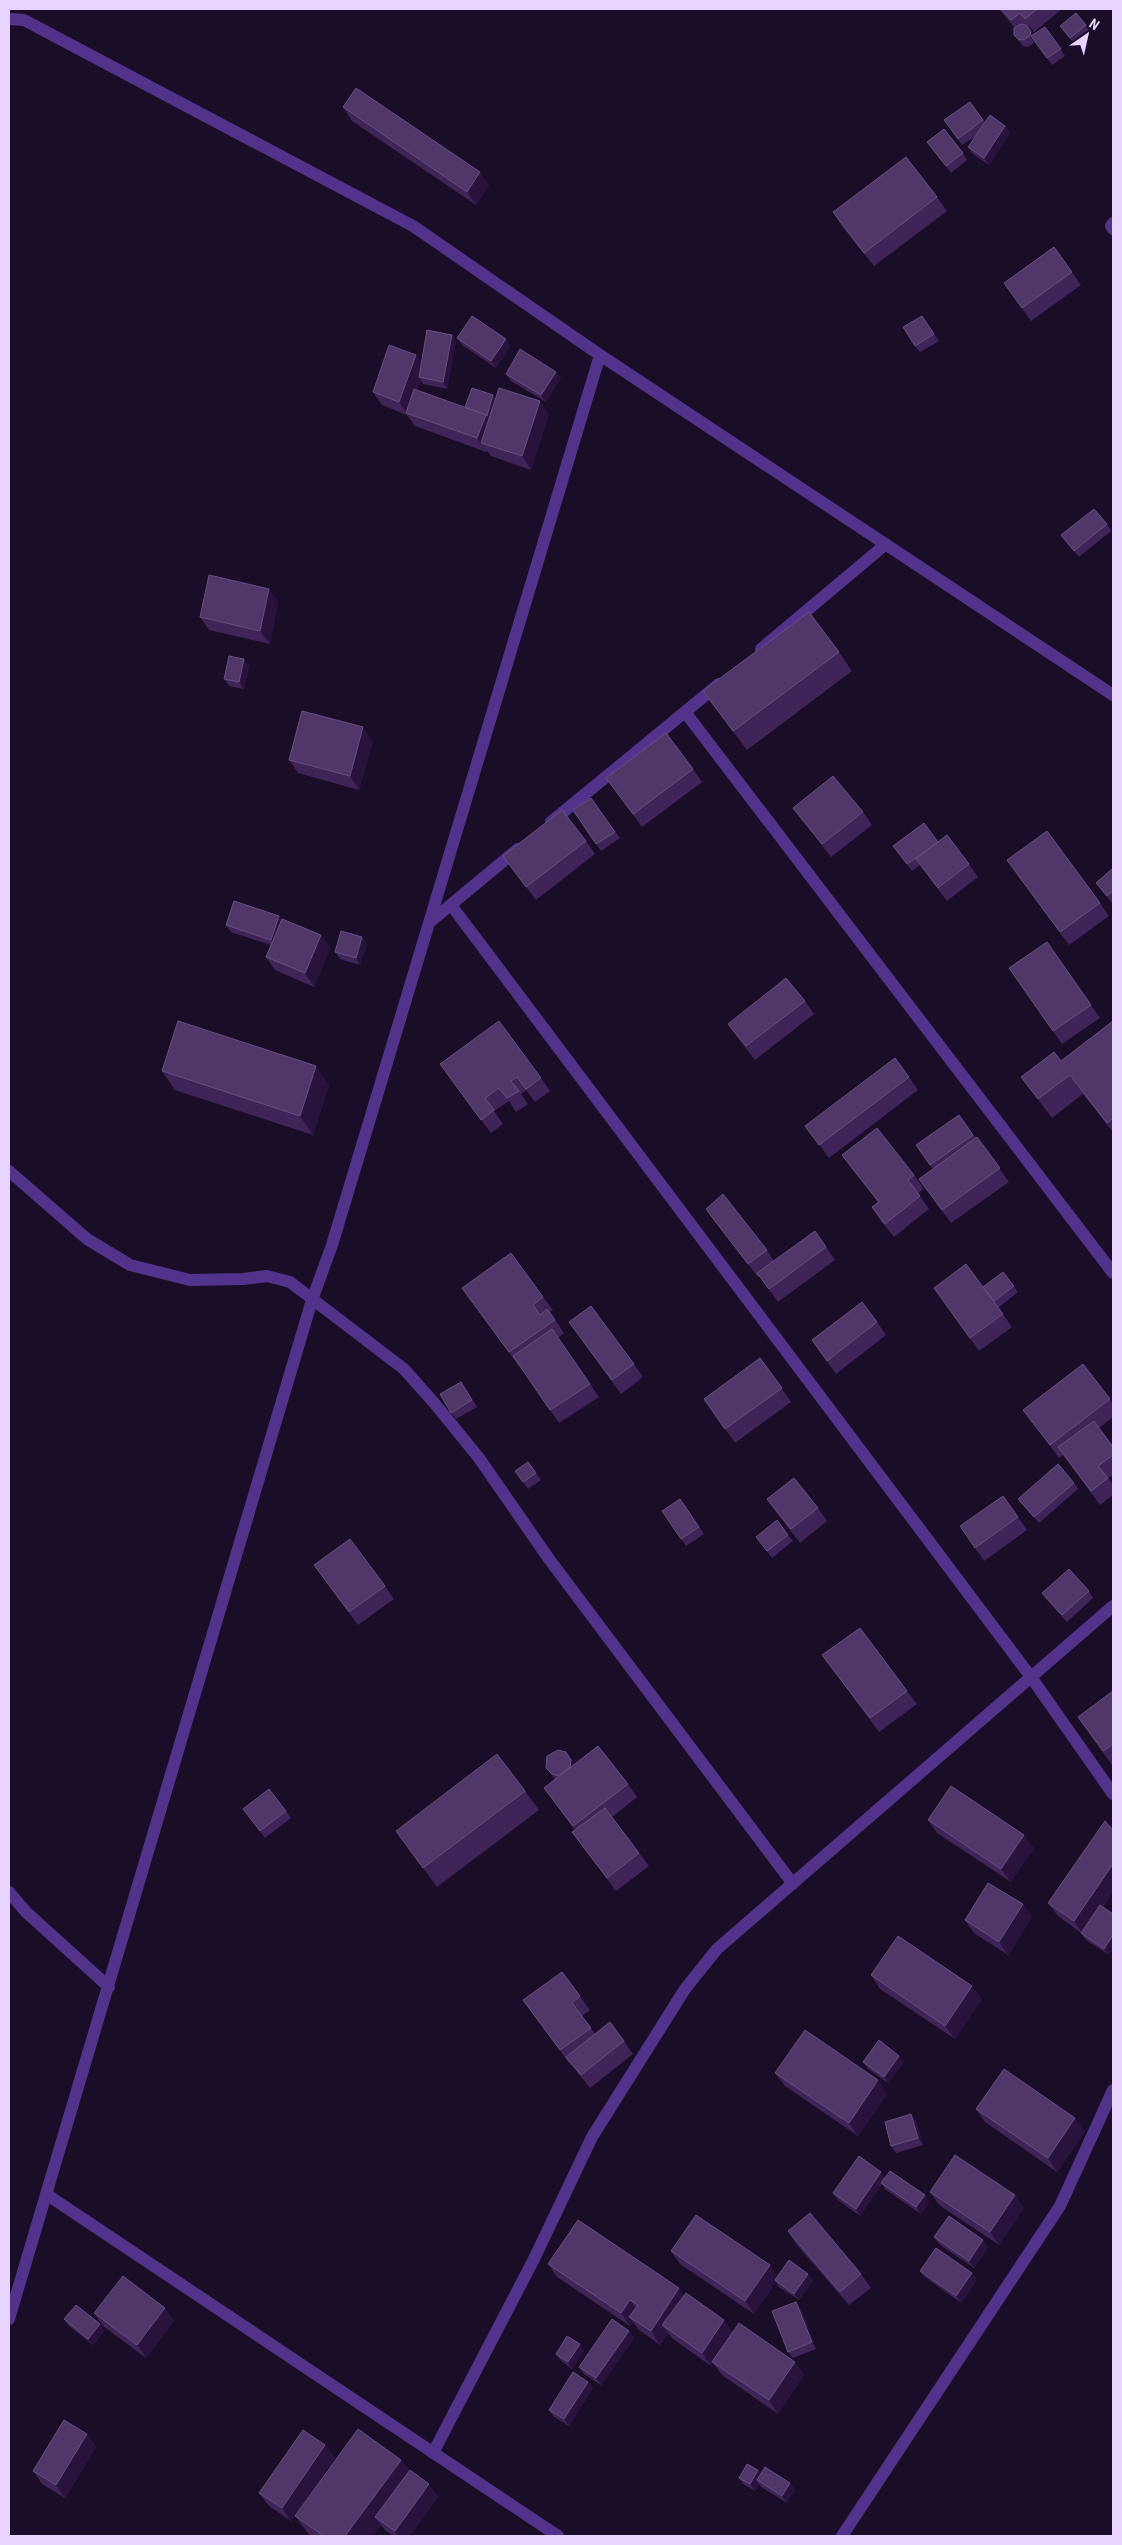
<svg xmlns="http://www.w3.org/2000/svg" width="1122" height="2545" viewBox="0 0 1122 2545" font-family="'Roboto Condensed',sans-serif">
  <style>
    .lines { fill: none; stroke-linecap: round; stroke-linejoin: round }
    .minor { stroke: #52338c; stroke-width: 12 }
    .wall { fill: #3e2458 }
    .shaded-wall { fill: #28133d }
    .building { fill: #50376a; stroke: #675081 }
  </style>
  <rect width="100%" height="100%" fill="#1a0d28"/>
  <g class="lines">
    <path class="minor" d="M9,19L24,20L413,226L600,355L1113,695
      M1113,223L1111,226L1113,229
      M761,649L886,544
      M685,712L1113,1273
      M551,822L719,684
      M451,905L1031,1677L1113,1794
      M430,922L518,849
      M9,1171L87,1239L130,1265L190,1280L243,1279L267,1276L290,1282L404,1369L435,1404L479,1458L549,1559L793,1884
      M9,1892L26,1912L109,1987
      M46,2194L558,2536
      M9,2319L312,1300L332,1245L600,355
      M433,2453L534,2259L592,2137L685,1989L717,1949L1113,1606
      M842,2536L1060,2206L1113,2090"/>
  </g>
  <path class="wall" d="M999,9H1062L1034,32L1029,26L1028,27L1033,34L1045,27L1065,56L1052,65L1035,42L1034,43L1028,47L1023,46L1014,35L1015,28Z
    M1086,25L1091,32L1075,45L1060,26Z
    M970,102L985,122L1005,126L1010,133L989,165L973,154L968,147L976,136L962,145L944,120Z
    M343,107L489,185L476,205L352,121Z
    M927,142L963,153L967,160L951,173Z
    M937,197L947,211L874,266L842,226L833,212Z
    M1054,247L1081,285L1031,321L1004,283Z
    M922,316L939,341L920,352L915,346Z
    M452,335L456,342L447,389L423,384L421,380L417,390L465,407L496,399L549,414L531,470L491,456L487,451L486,452L415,426L407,415L382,405L373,392L416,355L421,363Z
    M457,338L511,345L496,368L462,345Z
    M556,372L561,378L546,402L511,381L506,374Z
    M1107,524L1111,531L1079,557L1061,535Z
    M269,589L278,602L270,644L209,630L200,617Z
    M839,652L852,671L747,750L703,691Z
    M249,665L244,689L229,686L224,679Z
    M373,741L359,790L298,773L289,760Z
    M693,769L702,782L642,827L606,778Z
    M591,798L620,838L601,851L573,810Z
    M793,808L863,812L872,825L831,857L803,821Z
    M586,841L595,854L536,900L503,856Z
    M938,842L969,864L978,877L947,901L920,865L912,871L893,846Z
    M1113,868V902L1112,903L1096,883Z
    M1016,873L1100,903L1109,916L1069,945Z
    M281,919L321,935L330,948L314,987L275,970L266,957L271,945L231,932L226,925Z
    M1047,942L1100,1018L1062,1044L1009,968Z
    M367,943L360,965L340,959L335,952Z
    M805,1001L814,1014L755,1060L737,1037L728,1024Z
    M1113,1021V1132L1083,1094L1052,1118L1021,1077L1061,1061Z
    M162,1071L329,1085L313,1135L175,1090Z
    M450,1077L541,1078L550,1091L535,1102L526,1090L521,1094L528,1104L516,1112L509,1101L494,1111L503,1124L491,1133Z
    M909,1077L918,1090L829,1158L805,1126Z
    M959,1115L976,1138L977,1137L1009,1182L951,1223L919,1179L933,1169L916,1145Z
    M842,1155L914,1175L924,1189L918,1193L929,1209L894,1237L881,1221L872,1207L878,1202L851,1168Z
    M706,1209L767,1250L774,1261L815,1231L835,1260L778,1302L759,1276L758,1277L715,1222Z
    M511,1253L553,1310L550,1312L564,1333L558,1338L599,1397L559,1423L519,1365V1366L462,1288Z
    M1003,1272L1018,1292L998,1308V1307L1012,1327L979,1351L934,1288L983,1287Z
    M877,1322L886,1335L836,1374L812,1340Z
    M578,1335L634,1364L643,1377L621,1394Z
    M760,1358L791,1402L735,1443L704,1399Z
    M1083,1364L1113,1404V1417L1099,1428L1113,1447V1475L1108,1478L1113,1485V1495L1100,1505L1063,1455L1059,1458L1023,1410Z
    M466,1389L477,1407L456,1419L451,1413Z
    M528,1462L541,1480L528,1489L515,1471Z
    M1074,1483L1078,1489L1039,1523L1023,1505L1018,1499Z
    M1003,1496L1027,1530L984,1561L960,1526Z
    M680,1499L704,1534L686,1546L662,1511Z
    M767,1499L818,1508L827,1521L800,1543L776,1512Z
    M788,1535L793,1541L772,1558L756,1537Z
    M314,1565L385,1586L394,1599L358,1625Z
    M1089,1591L1093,1598L1067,1622L1047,1600L1042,1593Z
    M822,1655L907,1691L917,1704L879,1732Z
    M1113,1691V1764L1112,1765L1078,1717Z
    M566,1752L574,1764L628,1784L637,1797L612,1817L649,1866L616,1891L572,1832L575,1830L544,1788L555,1779L546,1768Z
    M525,1791L539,1810L437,1887L396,1831Z
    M286,1811L291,1818L265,1838L248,1815Z
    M928,1820L1034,1848L1011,1882L937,1833Z
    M1113,1830V1891L1103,1907L1113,1914V1949L1109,1955L1086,1940L1081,1933L1058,1916L1048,1903Z
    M1023,1904L1032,1917L1008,1955L974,1933L965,1920Z
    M871,1975L982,1999L955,2039L880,1989Z
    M580,1996L590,2010L582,2016L595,2034L624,2041L633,2054L590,2088L570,2063H569L523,2000Z
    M863,2062H904L888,2083L868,2069Z
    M775,2073L878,2080L887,2094L858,2136L785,2086Z
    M976,2109L1075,2118L1085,2132L1057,2172L985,2122Z
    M916,2121L923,2145L896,2153L891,2146Z
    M885,2177L929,2202L921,2214L886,2190L882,2184L860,2216L838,2200L833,2193Z
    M930,2192L1024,2208L999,2245L939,2205Z
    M788,2231L861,2274L871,2288L849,2305L797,2245Z
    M934,2237L988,2247L974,2268L939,2244Z
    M671,2251L777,2276L813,2280L799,2300L779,2287L776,2282L754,2314L680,2264Z
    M548,2264L684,2295L733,2332L795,2362L804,2375L778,2414L722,2375L713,2363L711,2366L672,2338L668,2333L660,2345L639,2330L633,2322L630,2326L557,2277Z
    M920,2271L972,2273L977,2280L961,2303L925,2277Z
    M796,2302L801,2309L816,2349L793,2358L788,2352Z
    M165,2308L174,2321L146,2358L103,2326L94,2313Z
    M64,2319L100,2324L104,2331L93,2345L69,2326Z
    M629,2331L634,2338L601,2385L584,2374L579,2367Z
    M584,2351L572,2369L560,2360L556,2354Z
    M588,2382L593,2388L569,2426L554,2417L549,2410Z
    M87,2434L96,2447L65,2498L42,2484L33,2471Z
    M325,2445L335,2458L291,2521L269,2506L259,2493Z
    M401,2460L409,2471L429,2484L438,2497L410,2536H393L385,2530L381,2525L372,2536H310L295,2516Z
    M761,2473L790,2483L795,2490L787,2503L761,2487L759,2484L755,2491L743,2484L739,2478Z"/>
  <path class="shaded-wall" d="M1031,31L1036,38L1034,43L1030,36Z
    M1005,126L1010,133L989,165L984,158Z
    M480,172L489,185L476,205L467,192Z
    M452,335L456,342L447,389L443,382Z
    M506,339L511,345L496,368L491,361Z
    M416,355L425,368L419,377L421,380L409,414H407L399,402Z
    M556,372L561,378L546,402L541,395Z
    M493,395L498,402L481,443L486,452L477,438Z
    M540,401L549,414L531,470L522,456Z
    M269,589L278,602L270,644L260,631Z
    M244,659L249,665L244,689L239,682Z
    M363,727L373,741L359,790L350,776Z
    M279,916L284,922L276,947L271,940Z
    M321,935L330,948L314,987L305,973Z
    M362,937L367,943L360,965L356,958Z
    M316,1066L329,1085L313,1135L300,1116Z
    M571,1760L576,1767L570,1768Z
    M1024,1835L1034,1848L1011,1882L1001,1869Z
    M1113,1864V1891L1083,1934L1074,1921Z
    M1023,1904L1032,1917L1008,1955L999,1942Z
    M1113,1935V1949L1109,1955L1104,1949Z
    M972,1986L982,1999L955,2039L945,2026Z
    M899,2056L904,2062L888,2083L884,2077Z
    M878,2080L887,2094L858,2136L849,2123Z
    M911,2114L916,2121L923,2145L918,2138Z
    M1075,2118L1085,2132L1057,2172L1048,2158Z
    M881,2172L886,2179L860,2216L856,2209Z
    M925,2195L929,2202L921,2214L916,2207Z
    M1015,2195L1024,2208L999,2245L990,2232Z
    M983,2240L988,2247L974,2268L969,2261Z
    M770,2265L779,2278L775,2280L776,2282L754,2314L745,2301Z
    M972,2273L977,2280L961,2303L956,2296Z
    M808,2274L813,2280L799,2300L794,2294Z
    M679,2288L688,2302L662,2325L668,2333L660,2345L651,2331Z
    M630,2300L639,2313L629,2317L633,2322L630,2326L621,2313Z
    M796,2302L801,2309L816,2349L812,2342Z
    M165,2308L174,2321L146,2358L137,2345Z
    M724,2320L734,2334L711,2366L702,2353Z
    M100,2324L104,2331L93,2345L88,2339Z
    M629,2331L634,2338L601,2385L596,2378Z
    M580,2344L584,2351L572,2369L568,2362Z
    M795,2362L804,2375L778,2414L769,2400Z
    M588,2382L593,2388L569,2426L564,2419Z
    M87,2434L96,2447L65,2498L56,2485Z
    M325,2445L335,2458L291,2521L282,2508Z
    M401,2460L414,2479L375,2517L381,2525L372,2536H345Z
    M758,2470L763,2477L757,2480L759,2484L755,2491L750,2484Z
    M790,2483L795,2490L787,2503L782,2496Z
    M429,2484L438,2497L410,2536H398L395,2531Z"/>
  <path class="building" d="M1001,9H1037L1025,19L1020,13L1011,20Z
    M1076,13L1086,25L1070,38L1060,26Z
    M1021,24L1026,25L1031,31L1030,36L1023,40L1018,39L1014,35V28Z
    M1045,27L1061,49L1047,58L1031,36Z
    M356,88L480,172L467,192L343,107Z
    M970,102L983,120L958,139L944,120Z
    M990,115L1005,126L984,158L968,147Z
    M944,129L963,153L946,166L927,142Z
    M906,157L937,197L864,253L833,212Z
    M1054,247L1072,272L1022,308L1004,283Z
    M472,316L506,339L491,361L457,338Z
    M922,316L934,334L915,346L903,327Z
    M427,330L452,335L443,382L419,377Z
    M389,345L416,355L399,402L373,392Z
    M520,349L556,372L541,395L506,374Z
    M472,388L493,395L487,416L486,415L465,407Z
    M499,388L540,401L522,456L481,443Z
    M414,389L486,415L477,438L406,413Z
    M1094,509L1107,524L1074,551L1061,535Z
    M209,575L269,589L260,631L200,617Z
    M809,612L839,652L733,731L703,691Z
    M229,656L244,659L239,682L224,679Z
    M302,711L363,727L350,776L289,760Z
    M666,733L693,769L633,814L606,778Z
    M833,776L863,812L822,844L793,808Z
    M591,798L615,832L596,844L573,810Z
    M562,810L586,841L526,887L503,856Z
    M924,823L938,842L907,864L893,846Z
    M1047,831L1100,903L1060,932L1007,860Z
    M947,835L969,864L938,888L916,859Z
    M1113,868V891L1107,896L1096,883Z
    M234,901L279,916L271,940L226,925Z
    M282,919L321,935L305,973L266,957Z
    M341,931L362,937L356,958L335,952Z
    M1047,942L1091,1005L1053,1031L1009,968Z
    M786,978L805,1001L746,1046L728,1024Z
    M178,1021L316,1066L300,1116L162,1071Z
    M499,1021L541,1078L526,1089L517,1077L511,1081L519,1091L507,1098L499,1088L485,1098L494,1110L481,1120L440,1064Z
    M1113,1021V1118L1107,1123L1070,1075L1038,1099L1021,1077L1054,1052L1061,1061Z
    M895,1058L909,1077L819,1145L805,1126Z
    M959,1115L973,1135L930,1165L916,1145Z
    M877,1128L914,1175L908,1180L920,1196L885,1224L872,1207L879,1202L842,1155Z
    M977,1137L1000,1168L942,1210L919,1179Z
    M723,1194L767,1250L748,1264L706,1209Z
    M815,1231L826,1247L769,1289L757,1273Z
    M511,1253L543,1297L533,1305L540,1315L547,1309L555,1320L509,1352L462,1288Z
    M966,1264L1003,1314L970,1338L934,1288Z
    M1003,1272L1014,1286L994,1301L983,1287Z
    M862,1302L877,1322L827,1361L812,1340Z
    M591,1306L634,1364L612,1380L569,1322Z
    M552,1329L590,1384L550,1410L513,1356Z
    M760,1358L782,1388L725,1429L704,1399Z
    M1083,1364L1110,1399L1050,1445L1023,1410Z
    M461,1382L472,1400L451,1413L440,1394Z
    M1094,1421L1113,1447V1455L1098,1466L1108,1478L1091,1491L1058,1447Z
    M528,1462L536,1473L523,1482L515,1471Z
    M1058,1464L1074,1483L1034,1517L1018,1499Z
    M794,1478L818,1508L791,1529L767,1499Z
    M1003,1496L1018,1517L975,1548L960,1526Z
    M680,1499L699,1527L681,1539L662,1511Z
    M777,1520L788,1535L767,1551L756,1537Z
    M350,1539L385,1586L349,1612L314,1565Z
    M1069,1569L1089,1591L1062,1615L1042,1593Z
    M860,1628L907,1691L870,1718L822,1655Z
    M1113,1691V1744L1103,1751L1078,1717Z
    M598,1746L628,1784L573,1826L544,1788Z
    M558,1750L566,1752L571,1760L570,1767L559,1776L552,1774L546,1768L547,1756Z
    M497,1754L525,1791L423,1868L396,1831Z
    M951,1786L1024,1835L1001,1869L928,1820Z
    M269,1789L286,1811L260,1831L243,1809Z
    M605,1808L639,1853L607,1878L572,1832Z
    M1105,1821L1113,1830V1864L1074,1921L1048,1903Z
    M988,1883L1023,1904L999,1942L965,1920Z
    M1100,1905L1113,1914V1935L1104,1949L1081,1933Z
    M898,1936L972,1986L945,2026L871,1975Z
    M562,1972L580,1996L572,2003L591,2028L560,2050L523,2000Z
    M610,2022L624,2041L581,2075L566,2057Z
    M805,2030L878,2080L849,2123L775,2073Z
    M879,2040L899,2056L884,2077L863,2062Z
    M1004,2069L1075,2118L1048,2158L976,2109Z
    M911,2114L918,2138L891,2146L885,2122Z
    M955,2155L1015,2195L990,2232L930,2192Z
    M859,2156L881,2172L856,2209L833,2193Z
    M890,2171L925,2195L916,2207L881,2183Z
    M810,2213L861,2274L840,2292L788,2231Z
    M696,2215L770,2265L745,2301L671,2251Z
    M949,2216L983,2240L969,2261L934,2237Z
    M578,2220L679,2288L651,2331L629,2317L638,2305L630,2300L621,2313L548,2264Z
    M936,2248L972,2273L956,2296L920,2271Z
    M789,2260L808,2274L794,2294L775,2280Z
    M123,2276L165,2308L137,2345L94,2313Z
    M686,2293L724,2320L702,2353L662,2325Z
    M796,2302L812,2342L788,2352L772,2311Z
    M76,2305L100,2324L88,2339L64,2319Z
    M612,2319L629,2331L596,2378L579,2367Z
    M739,2323L795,2362L769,2400L712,2362Z
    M567,2336L580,2344L568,2362L556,2354Z
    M573,2372L588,2382L564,2419L549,2410Z
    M64,2420L87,2434L56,2485L33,2471Z
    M358,2429L401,2460L345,2536H324L295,2516Z
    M303,2430L325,2445L282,2508L259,2493Z
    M747,2464L758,2470L750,2484L739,2478Z
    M765,2467L790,2483L782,2496L757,2480Z
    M410,2470L429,2484L395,2531L375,2517Z"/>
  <rect width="1122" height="2545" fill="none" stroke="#e6d4ff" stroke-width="20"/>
  <g transform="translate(1087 35) rotate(34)" stroke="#1a0d28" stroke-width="4" paint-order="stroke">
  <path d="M0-4L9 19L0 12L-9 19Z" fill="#e6d4ff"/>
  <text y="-8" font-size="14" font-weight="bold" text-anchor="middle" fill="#e6d4ff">N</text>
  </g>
</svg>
